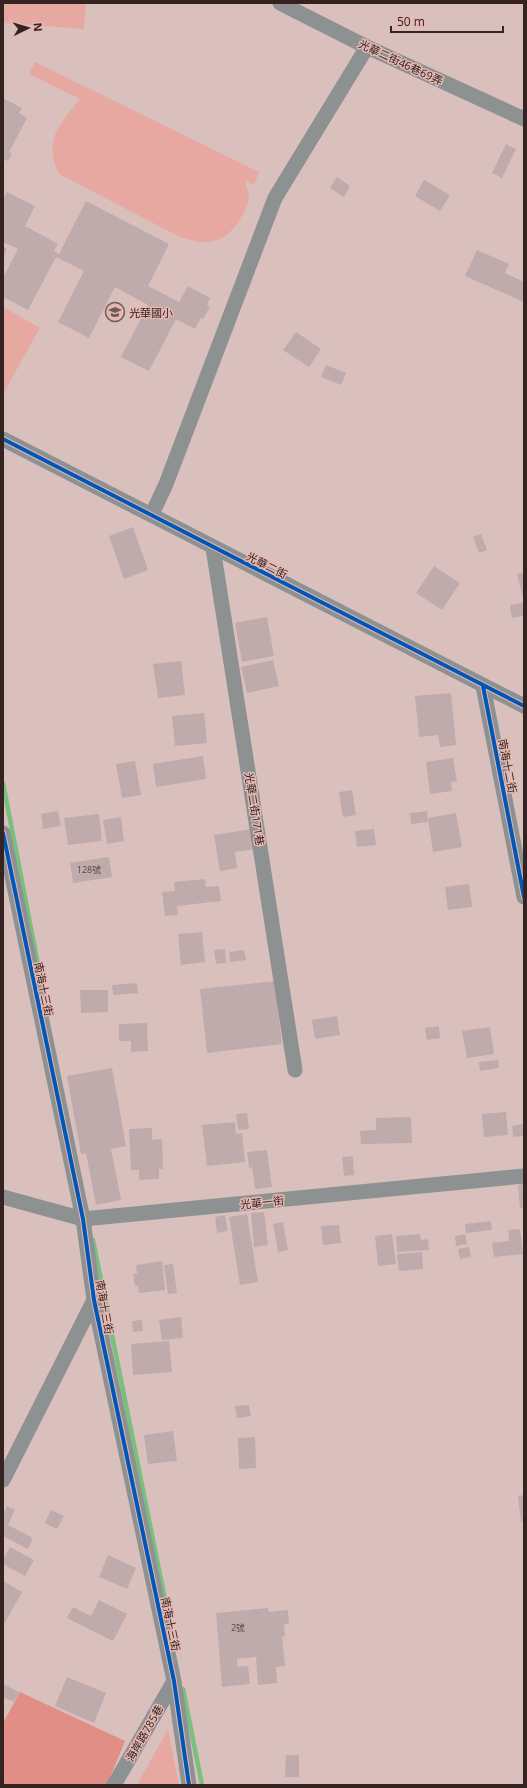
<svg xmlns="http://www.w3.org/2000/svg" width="527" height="1788" viewBox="0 0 527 1788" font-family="'Open Sans','Noto Sans TC',sans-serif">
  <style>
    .green { fill: #e8a8a2 }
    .forest { fill: #e18e87 }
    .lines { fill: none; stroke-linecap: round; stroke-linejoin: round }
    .stream { stroke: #79bf7e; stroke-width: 4.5 }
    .building { fill: #bfabab }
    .minor { stroke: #8e9192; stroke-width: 15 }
    .cycleway-casing { stroke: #e4b8b2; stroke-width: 6 }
    .cycleway { stroke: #0057b8; stroke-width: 4 }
    .labels { text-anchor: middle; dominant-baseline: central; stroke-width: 3; stroke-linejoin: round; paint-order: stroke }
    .number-label { font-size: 9px; fill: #594746 }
    .street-label { font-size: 11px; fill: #342321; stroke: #e4b8b2 }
    .poi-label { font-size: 11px; fill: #342321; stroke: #e4b8b2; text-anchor: start }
  </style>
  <rect width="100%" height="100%" fill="#d9c0bd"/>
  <path class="green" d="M3,3H86L84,29L3,23Z
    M35,62L259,172L254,185L245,180C246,186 249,193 249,198C248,206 243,214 239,221C222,246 204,246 178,236L59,174C43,140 59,125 80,99L29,74Z
    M3,307L40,328L3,394Z
    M168,1729L179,1785H137Z"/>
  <path class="forest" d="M20,1692L125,1741L107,1785H8L3,1783V1723Z"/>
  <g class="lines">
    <path class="stream" d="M3,783L39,970
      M93,1240L168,1615
      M183,1689L202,1785"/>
  </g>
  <path class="building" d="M3,98L22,108L19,113L27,118L9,152L12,154L8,161L3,159Z
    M506,144L516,149L502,178L492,173Z
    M337,177L350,186L344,197L330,188Z
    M424,180L450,195L440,211L415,196Z
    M7,192L35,206L25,226L58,244L54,251L59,254L86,201L169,244L148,286L179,302L188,286L210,298L207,305L210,307L203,319L201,318L195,329L176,319L149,371L121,357L148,305L115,287L89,338L58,322L84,271L56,257L28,310L3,297V278L18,249L3,242V200Z
    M3,247L7,249L3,258Z
    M477,250L509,264L505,273L524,282V302L465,276Z
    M296,332L321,349L309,367L283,350Z
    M326,365L346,373L341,385L321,377Z
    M133,527L148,570L124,579L109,536Z
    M481,534L487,550L479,553L473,537Z
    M434,566L460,583L442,610L416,593Z
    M524,572V597H523L517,574Z
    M523,603L524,616L512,618L510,605Z
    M267,617L274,656L242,662L235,623Z
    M273,660L279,686L247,693L241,667Z
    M181,661L185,695L158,698L153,664Z
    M451,693L456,745L440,747L438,735L419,737L415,696Z
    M204,713L207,743L175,746L172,716Z
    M203,756L206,779L156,787L153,764Z
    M453,758L457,781L451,782L452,791L430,794L426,762Z
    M135,761L141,795L122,798L116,764Z
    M352,790L356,815L343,817L339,792Z
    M58,811L61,826L43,829L41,814Z
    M427,811L428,822L411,824L410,813Z
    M456,813L462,847L433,852L428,818Z
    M99,814L102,841L68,845L64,818Z
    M121,817L124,841L107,844L103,820Z
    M252,829L256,849L235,852L237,868L220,871L214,835Z
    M374,829L376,845L357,847L355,831Z
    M109,857L112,877L73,883L70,863Z
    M205,879L206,887L219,886L221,901L177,906L178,915L165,916L162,892L175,891L174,882Z
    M469,884L472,907L448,910L445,887Z
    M202,932L205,962L181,965L178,934Z
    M225,949L226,963L216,964L214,950Z
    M244,950L246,960L230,962L229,952Z
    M275,981L282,1044L207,1053L200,989Z
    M137,983L138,993L113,995L112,985Z
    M80,990H108V1012L81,1013Z
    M337,1016L340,1035L315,1039L312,1020Z
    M147,1023L148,1051L131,1052V1041H119V1024Z
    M439,1026L440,1038L427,1040L425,1028Z
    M490,1027L494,1054L467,1058L462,1031Z
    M498,1060L499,1068L480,1071L479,1062Z
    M112,1068L126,1146L111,1149L121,1200L96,1205L86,1153L81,1154L67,1076Z
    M506,1112L508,1135L484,1137L482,1114Z
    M247,1113L249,1129L238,1130L236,1114Z
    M411,1117L412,1143L361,1144L360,1131L376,1130V1118Z
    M235,1122L236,1134L242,1133L245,1162L207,1166L202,1125Z
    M524,1124V1136L513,1137L512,1126Z
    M152,1128V1140L162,1139L163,1169H159V1179L139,1180V1170H131L129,1129Z
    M267,1150L272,1187L255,1189L252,1167L249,1168L247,1152Z
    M353,1156L354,1175L344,1176L342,1157Z
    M524,1184V1207L520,1208L518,1185Z
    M264,1212L268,1245L254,1247L251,1213Z
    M247,1214L258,1282L240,1285L229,1217Z
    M225,1215L228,1231L217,1233L215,1217Z
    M491,1221L492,1230L466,1233L465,1224Z
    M283,1222L288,1250L278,1252L273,1224Z
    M339,1225L341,1243L323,1245L321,1226Z
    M520,1229L523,1254L494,1257L492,1243L509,1241L508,1230Z
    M392,1234L396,1264L378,1266L375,1236Z
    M420,1234L421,1240L428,1239L429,1250L397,1252L396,1236Z
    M465,1234L467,1244L456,1246L455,1236Z
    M469,1247L471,1257L460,1259L458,1249Z
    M422,1252L423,1269L399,1271L397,1254Z
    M162,1261L165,1290L139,1293L138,1286H135L133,1274H137L136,1265Z
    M173,1264L177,1293L168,1294L164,1265Z
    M181,1317L183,1338L162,1340L159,1320Z
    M142,1320L143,1331L133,1332L132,1321Z
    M169,1341L172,1372L133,1375L131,1344Z
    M249,1405L251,1416L237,1418L235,1406Z
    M173,1431L177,1461L148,1464L144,1435Z
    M255,1437L256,1468L239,1469L238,1438Z
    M524,1495V1521L521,1522L518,1496Z
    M7,1506L15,1510L8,1525L33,1538L28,1549L3,1536V1514Z
    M51,1510L64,1516L57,1529L45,1523Z
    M10,1547L34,1560L25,1576L3,1564V1560Z
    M108,1555L136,1568L127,1589L99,1577Z
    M3,1581L22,1592L3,1626Z
    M99,1600L127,1614L113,1641L67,1618L73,1607L91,1616Z
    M268,1608L269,1612L288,1610L289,1624H284L285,1636L282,1637L285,1666L276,1667L277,1683L258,1685L256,1657L237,1659V1667L248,1666L250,1684L222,1687L216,1613Z
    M67,1677L106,1693L94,1723L55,1706Z
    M3,1684L19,1692L14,1702L3,1697Z
    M286,1755H299V1777H285Z"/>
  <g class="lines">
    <path class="minor" d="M280,3L367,47L524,119
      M3,439C177,527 350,618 524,706
      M152,514L166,484L275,198L367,47
      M213,548L295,1070
      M483,686L524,897
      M3,833L83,1219L94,1300L174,1681L189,1785
      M3,1197L83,1219L524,1176
      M3,1480L94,1300
      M114,1785L174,1681"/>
    <defs>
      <path id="cycleway" d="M3,439C177,527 350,618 524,706
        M483,686L524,897
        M3,833L83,1219L94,1300L174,1681L189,1785"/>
    </defs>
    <use href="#cycleway" class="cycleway-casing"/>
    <use href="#cycleway" class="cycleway"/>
  </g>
  <defs>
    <symbol id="school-ring" viewBox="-11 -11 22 22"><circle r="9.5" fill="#e4b8b2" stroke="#6e5a58" stroke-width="1.5"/><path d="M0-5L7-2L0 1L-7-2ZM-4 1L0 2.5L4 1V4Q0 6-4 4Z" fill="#6e5a58"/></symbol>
  </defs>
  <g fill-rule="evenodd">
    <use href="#school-ring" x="104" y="301" width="22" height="22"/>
  </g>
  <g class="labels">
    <g class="number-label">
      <text x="89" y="869">128號</text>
      <text x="238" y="1627">2號</text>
    </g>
    <g class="street-label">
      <text transform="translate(401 62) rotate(25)">光華二街46巷69弄</text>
      <text transform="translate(267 565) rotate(27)">光華二街</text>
      <text transform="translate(508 766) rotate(79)">南海十二街</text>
      <text transform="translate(255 809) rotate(81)">光華二街171巷</text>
      <text transform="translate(44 989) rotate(78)">南海十三街</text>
      <text transform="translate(262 1202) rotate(-6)">光華一街</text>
      <text transform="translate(105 1307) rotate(80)">南海十三街</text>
      <text transform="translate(171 1624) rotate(78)">南海十三街</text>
      <text transform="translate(144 1733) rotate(-60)">海岸路785巷</text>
    </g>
    <g class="poi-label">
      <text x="129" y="312">光華國小</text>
    </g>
  </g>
  <rect width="527" height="1788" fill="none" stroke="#342321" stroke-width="8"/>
  <g transform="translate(28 28) rotate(85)" stroke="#e4b8b2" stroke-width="3" paint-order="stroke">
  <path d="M0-3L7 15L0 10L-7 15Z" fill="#342321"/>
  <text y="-6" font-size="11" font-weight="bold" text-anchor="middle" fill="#342321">N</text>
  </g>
  <path d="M391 26v6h112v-6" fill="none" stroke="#342321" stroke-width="2"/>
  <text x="397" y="26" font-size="12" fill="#342321" stroke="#e4b8b2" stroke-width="3" paint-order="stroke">50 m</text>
</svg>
